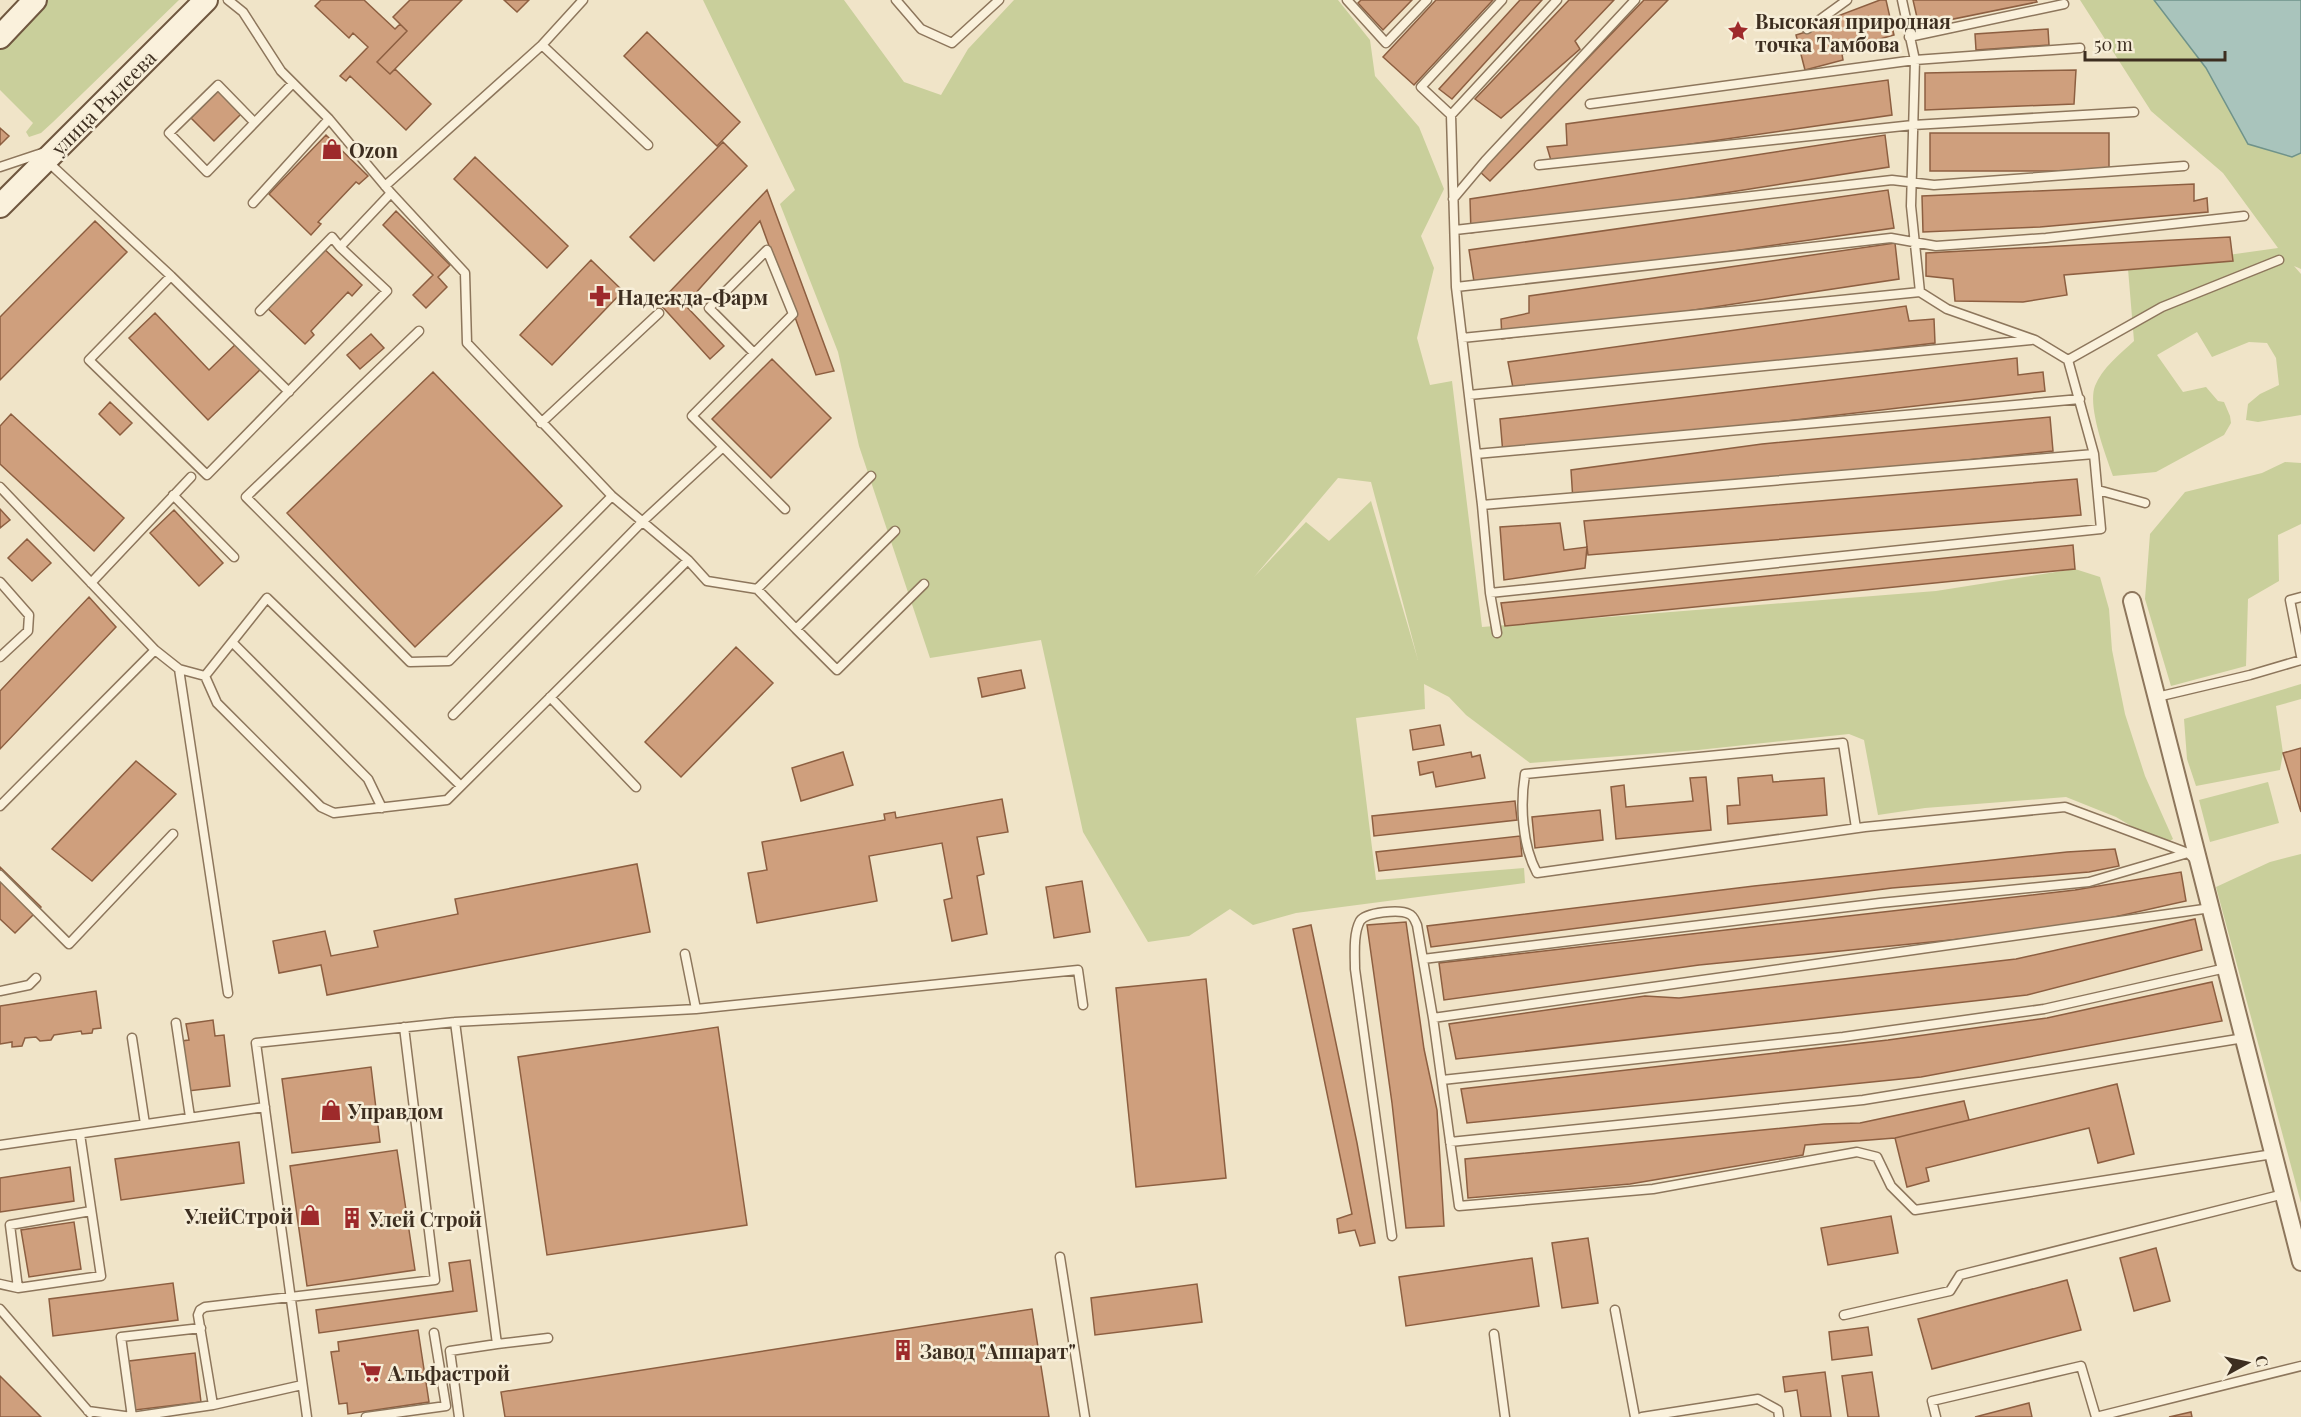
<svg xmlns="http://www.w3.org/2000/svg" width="2301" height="1417" viewBox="0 0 2301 1417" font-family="'Playfair Display',serif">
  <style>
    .green { fill: #c9cf9b; fill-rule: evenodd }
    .water { fill: #a9c4bc; stroke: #6f938a; stroke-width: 1.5 }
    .building { fill: #cf9f7d; stroke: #8d5f41; stroke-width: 1.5 }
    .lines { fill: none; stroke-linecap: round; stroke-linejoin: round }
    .service-casing { stroke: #8d765c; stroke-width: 11 }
    .minor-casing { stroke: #8d765c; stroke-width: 20 }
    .secondary-casing { stroke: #6f573f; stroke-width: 26 }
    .service { stroke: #faf1dc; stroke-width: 8 }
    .minor { stroke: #faf1dc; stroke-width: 16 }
    .secondary { stroke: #faf1dc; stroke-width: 22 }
    .labels { text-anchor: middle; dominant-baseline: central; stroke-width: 5; stroke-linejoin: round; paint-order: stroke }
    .poi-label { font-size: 20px; font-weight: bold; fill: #3d2e20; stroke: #f7eed8; text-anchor: start }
    .street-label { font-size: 20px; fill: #3d2e20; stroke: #f7eed8 }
  </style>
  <rect width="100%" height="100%" fill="#f0e4c8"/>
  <path class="green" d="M40,0H179L53,122L41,133L29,137L26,132L33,123L0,90V43Z
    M703,0H844L904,82L941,95L968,49L1014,0H1338L1370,40L1375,76L1419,127L1444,189L1421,236L1434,268L1417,338L1430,385L1452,381L1482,627L1936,591L2075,569L2100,577L2109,609L2112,650L2125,714L2145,776L2173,839L2163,845L2116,817L2066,797L1925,808L1878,815L1864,740L1849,734L1698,750L1530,763L1466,715L1449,697L1424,684L1425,709L1356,718L1376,880L1524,868L1525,883L1296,913L1253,925L1230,909L1189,936L1148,942L1083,832L1041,640L930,658L859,446L838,352L780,204L795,190ZM1338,478L1371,482L1418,660L1371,501L1329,541L1306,522L1254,577Z
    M2080,0H2154L2206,68L2248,144L2292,157L2301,153V269L2294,266L2301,274V415L2258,422L2246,420L2248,404L2260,394L2279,385L2276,358L2267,343L2249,342L2212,357L2197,332L2157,355L2183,392L2206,387L2218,401L2224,402L2230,416L2231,423L2224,435L2156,472L2113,476C2106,456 2087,407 2095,386C2102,368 2120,354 2134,341L2128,269L2278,248L2223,173L2151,111Z
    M2285,462L2301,463V524L2278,535L2279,581L2248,599L2246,666L2171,686L2145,599L2150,534L2185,492L2262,473Z
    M2301,684V699L2276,706L2283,753L2280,770L2196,786L2187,759L2184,719Z
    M2268,782L2279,823L2210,842L2199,800Z
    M2301,854V1203L2216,887L2270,862Z"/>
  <path class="water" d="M2154,0H2301V153L2292,157L2248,144L2206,68Z"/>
  <path class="building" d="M321,0H364L395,29L400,24L407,31L377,62L390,74L395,69L431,104L406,130L350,76L346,81L340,76L368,47L353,33L349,38L315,6Z
    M410,0H462L390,74L377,62L407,31L393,17Z
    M504,0H529L517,12Z
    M1361,0H1412L1383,30L1358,3Z
    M1436,0H1493L1414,85L1383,57Z
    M1520,0H1542L1452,99L1439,89Z
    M1569,0H1614L1575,41L1580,49L1501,118L1475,99Z
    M1644,0H1668L1490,181L1479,171Z
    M1880,0H1886L1894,35L1852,47L1853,52L1842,54L1843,60L1805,70L1796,35L1832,24L1835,17Z
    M1913,0H2036L2037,2L1919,26Z
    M2048,29L2049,45L1976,50L1975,34Z
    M647,32L740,122L717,146L624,56Z
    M2076,70L2074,104L1925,110V73Z
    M1888,80L1892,115L1552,164L1547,147L1567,145L1566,124Z
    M219,90L242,113L214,141L191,118Z
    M0,128L9,136L0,145Z
    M1930,133H2109V171H1930Z
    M326,135L368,176L359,184L356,182L318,222L321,224L311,235L269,194Z
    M1885,135L1889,167L1471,233L1470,199Z
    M723,142L747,166L654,261L630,237Z
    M475,157L568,246L547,268L454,179Z
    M2194,184V201L2207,198L2208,212L2040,227L1923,232L1922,196Z
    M767,190L834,371L816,375L760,221L685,305L724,346L710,359L659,303Z
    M1888,190L1894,228L1475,288L1469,250Z
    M396,211L450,265L438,277L447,287L426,308L413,295L433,275L383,225Z
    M95,221L127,252L0,380V317Z
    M2230,237L2233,261L2064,275L2067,295L2023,302L1955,301L1953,279L1926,276V253Z
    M1895,243L1899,279L1502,339L1501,319L1529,313V296Z
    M319,244L362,285L352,296L348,292L311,331L314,335L305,344L262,303Z
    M591,260L623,291L552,365L520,335Z
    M1906,306L1909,321L1934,319L1935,343L1514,393L1508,362Z
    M155,313L209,370L240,340L265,365L208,420L129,338Z
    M371,334L384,348L360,369L347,355Z
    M2017,358L2018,375L2043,372L2045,391L1503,454L1500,419Z
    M772,359L831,418L771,478L712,419Z
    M433,372L562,506L415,647L287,513Z
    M110,402L132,423L120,435L99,414Z
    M11,414L124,518L94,551L0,464V426Z
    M2050,417L2053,451L1573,501L1571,470L1762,444Z
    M2077,479L2081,515L1588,555L1584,521Z
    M0,509L10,520L0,528Z
    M174,510L223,563L199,586L150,533Z
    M1560,523L1564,550L1587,547L1585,568L1504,580L1500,527Z
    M27,539L51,563L32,581L8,558Z
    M2073,545L2075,569L1505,626L1501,603Z
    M89,597L116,627L0,749V691Z
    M736,647L773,683L681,777L645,742Z
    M1021,670L1025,688L982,697L978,678Z
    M1440,725L1444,745L1413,750L1410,730Z
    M2301,748V812L2283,753Z
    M843,752L853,785L801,801L792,768Z
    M1471,752L1472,757L1480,755L1485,778L1436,787L1433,772L1420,775L1418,762Z
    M136,761L176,794L92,881L52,849Z
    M1772,775L1773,782L1824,778L1827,815L1728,824L1727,806L1740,805L1738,778Z
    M1706,777L1711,830L1616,839L1611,787L1624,785L1626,807L1693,801L1690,778Z
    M1002,799L1008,832L977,837L984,874L977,876L987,934L952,941L944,900L952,898L942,843L869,856L877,901L757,923L748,873L767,870L762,842L885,820L884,814L895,812L896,818Z
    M1515,801L1517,820L1374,836L1372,816Z
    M1600,810L1603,840L1535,848L1532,817Z
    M1520,836L1522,856L1379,871L1376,852Z
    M2115,849L2119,866L2089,872L1892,888L1431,947L1427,926L1754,886L2067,852Z
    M637,864L650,932L327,995L321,965L279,973L273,941L325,931L331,956L378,947L374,931L458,914L455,899Z
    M0,867L41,907L15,933L0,919Z
    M2181,872L2186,901L2061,929L1699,965L1444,1000L1439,963L2075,890Z
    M1082,881L1090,932L1054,938L1046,887Z
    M2195,919L2202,950L2027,995L1456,1059L1449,1024L1645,996L1679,998L2016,959Z
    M1406,922L1424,1049L1437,1110L1444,1226L1406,1228L1392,1103L1367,925Z
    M1311,925L1357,1143L1375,1243L1360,1246L1355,1230L1339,1233L1337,1219L1352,1214L1293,929Z
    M1206,979L1226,1178L1136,1187L1116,988Z
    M2212,982L2222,1021L1921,1077L1467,1123L1461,1089L1888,1040L2047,1018Z
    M96,991L101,1028L93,1029L92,1033L82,1034L81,1031L54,1035L51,1040L40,1041L36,1037L25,1038L22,1046L12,1047V1042L0,1044V1006Z
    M213,1020L215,1036L224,1035L230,1086L188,1091L181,1041L189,1040L186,1024Z
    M718,1027L747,1225L547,1255L518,1057Z
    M371,1067L380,1142L292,1153L282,1079Z
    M2117,1084L2134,1154L2098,1163L2089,1128L1926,1168L1929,1181L1907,1187L1895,1138Z
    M1964,1101L1969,1120L1895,1138L1805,1145L1803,1155L1630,1184L1468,1198L1465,1159L1824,1124L1860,1123Z
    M239,1142L244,1183L121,1200L115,1159Z
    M397,1150L415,1270L307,1286L290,1166Z
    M70,1167L74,1201L0,1212V1178Z
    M1891,1216L1898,1253L1828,1265L1821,1228Z
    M74,1222L81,1269L29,1277L21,1230Z
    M1588,1238L1598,1303L1562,1308L1552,1243Z
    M2156,1248L2170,1301L2134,1311L2120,1258Z
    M1532,1258L1539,1306L1406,1326L1399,1277Z
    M470,1260L477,1311L319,1333L316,1310L453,1291L449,1263Z
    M2067,1280L2081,1330L1932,1369L1918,1319Z
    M173,1283L178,1320L53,1336L49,1299Z
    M1197,1284L1202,1322L1095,1335L1091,1298Z
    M1032,1309L1049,1417H505L501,1392Z
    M1868,1327L1872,1355L1832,1360L1829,1332Z
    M418,1330L429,1402L348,1414L347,1403L339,1404L331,1352L339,1351L338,1342Z
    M195,1353L201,1402L135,1410L129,1361Z
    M1825,1372L1831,1417H1801L1797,1390L1785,1392L1783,1377Z
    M1872,1372L1879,1417H1848L1842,1376Z
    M0,1376L41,1417H0Z
    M2029,1403L2032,1417H1975Z
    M2191,1412L2192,1417H2169Z"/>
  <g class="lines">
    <defs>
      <path id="service" d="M228,0L243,12L281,71L329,119L391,193L465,273L467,343L612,496L688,560L707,581L757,589L796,629L895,531
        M896,0L921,29L952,43L999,0
        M1347,0L1386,43L1427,0
        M1807,29L1847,0
        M1909,37L2064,4
        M542,45L648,145
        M1590,104L1915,60L2080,48
        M1451,115L1421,87L1502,0
        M254,122L218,85L169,133L207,172L293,83
        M48,162L171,276
        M1539,165L1913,125L2134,112
        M0,167L45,152
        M385,186L542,45L583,0
        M1453,199L1485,161L1635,0
        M253,203L329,119
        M1455,230L1892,180L1934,185L2184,166
        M1456,287L1891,238L1936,246L2046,238L2244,216
        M260,311L332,237L340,247
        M419,331L246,497L410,662L449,661L612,496
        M1462,338L1920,292
        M754,353L709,308L767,250L793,314L692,416L785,509
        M2068,360L2162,307L2279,260
        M289,392L171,276L89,360L207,475L387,291L340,247L391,193
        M1469,395L2031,340
        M541,423L659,313
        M1476,454L2080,399
        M0,487L155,650L0,806
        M2098,490L2145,503
        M173,495L234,557
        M1482,505L2094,454
        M0,582L29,615L28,631L0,657
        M91,583L191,477
        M757,589L871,476
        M1490,593L2101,529L2094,454L2068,360L2035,340L1947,309L1920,292L1911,206L1915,60L1902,0
        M2301,597L2290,600L2301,656
        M796,629L837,670L924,584
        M1497,633L1490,593L1482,505L1456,287L1451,115L1557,0
        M232,642L368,779L382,808
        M155,650L179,669L205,676L217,703L321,807L334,813L447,800L688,560
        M179,669L228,993
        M205,676L267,598L461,786
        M550,697L636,787
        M2157,697L2250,675L2301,660
        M453,715L643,521L723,447
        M1856,828L1843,743L1525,774C1520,805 1522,845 1537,873L1865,827L2065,807L2188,853L2195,860
        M0,875L69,944L173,834
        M1423,959L1880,903L2089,882L2188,853
        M0,991L29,985L36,978
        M696,1009L1078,970L1083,1005
        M1433,1018L2211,908
        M455,1022L497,1344L450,1351L459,1417
        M176,1023L190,1117
        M132,1038L145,1124
        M1442,1080L1843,1037L2044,1009L2226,968
        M1450,1142L1863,1100L2244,1038
        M0,1145L265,1107
        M1392,1236L1355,969C1355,955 1353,934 1360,921C1366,912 1400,909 1409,914C1414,916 1415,921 1417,925L1433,1018L1459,1206L1653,1189L1857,1152L1877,1157L1891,1186L1915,1210L2273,1154
        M1060,1257L1085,1417
        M0,1284L18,1288L101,1276L80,1134
        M18,1288L10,1225L91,1211
        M0,1309L90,1413
        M1615,1310L1635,1417
        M1844,1315L1950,1291L1960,1275L2284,1194
        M1494,1334L1505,1417
        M497,1344L548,1338
        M213,1405L302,1385
        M88,1411L132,1417L213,1405L198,1315L200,1310L205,1307L435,1280L404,1027
        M132,1417L121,1337L201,1328
        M307,1417L256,1043L455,1022L696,1009L685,954
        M366,1417L446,1406L434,1333
        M1642,1417L1758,1399L1778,1410L1779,1417
        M1936,1417L1932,1401L2081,1366L2096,1417L2301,1366"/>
      <path id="minor" d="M2132,601L2301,1262"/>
      <path id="secondary" d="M0,37L35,0
        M0,206L206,0"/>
    </defs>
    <use href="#service" class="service-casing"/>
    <use href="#minor" class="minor-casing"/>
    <use href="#secondary" class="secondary-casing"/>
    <use href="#service" class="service"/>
    <use href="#minor" class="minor"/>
    <use href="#secondary" class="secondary"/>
  </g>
  <defs>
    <symbol id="sight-bare" viewBox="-9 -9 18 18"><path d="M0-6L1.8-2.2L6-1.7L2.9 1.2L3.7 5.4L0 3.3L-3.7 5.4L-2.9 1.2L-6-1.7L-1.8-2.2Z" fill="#9e2a2b" stroke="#f7eed8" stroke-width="2.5" paint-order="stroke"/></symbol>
    <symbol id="shop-bare" viewBox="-9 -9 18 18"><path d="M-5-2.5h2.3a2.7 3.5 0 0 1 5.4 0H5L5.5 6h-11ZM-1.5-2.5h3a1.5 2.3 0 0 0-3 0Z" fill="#9e2a2b" stroke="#f7eed8" stroke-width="2.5" paint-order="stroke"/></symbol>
    <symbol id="pharmacy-bare" viewBox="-9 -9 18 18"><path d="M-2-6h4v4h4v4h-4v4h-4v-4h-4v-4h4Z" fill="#9e2a2b" stroke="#f7eed8" stroke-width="2.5" paint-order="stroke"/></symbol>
    <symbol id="building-bare" viewBox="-9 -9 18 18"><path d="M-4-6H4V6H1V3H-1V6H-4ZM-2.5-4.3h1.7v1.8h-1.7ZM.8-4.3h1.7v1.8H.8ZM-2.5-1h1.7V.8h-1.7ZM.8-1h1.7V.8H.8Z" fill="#9e2a2b" stroke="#f7eed8" stroke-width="2.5" paint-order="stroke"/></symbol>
    <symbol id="supermarket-bare" viewBox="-9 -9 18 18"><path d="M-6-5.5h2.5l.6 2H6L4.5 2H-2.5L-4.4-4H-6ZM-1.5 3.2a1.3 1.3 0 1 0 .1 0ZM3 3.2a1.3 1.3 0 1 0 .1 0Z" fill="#9e2a2b" stroke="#f7eed8" stroke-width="2.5" paint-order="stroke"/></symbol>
  </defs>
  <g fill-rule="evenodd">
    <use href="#sight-bare" x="1723" y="16" width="30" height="30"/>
    <use href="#shop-bare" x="317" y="134" width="30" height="30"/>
    <use href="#pharmacy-bare" x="585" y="281" width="30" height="30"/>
    <use href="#shop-bare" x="316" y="1095" width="30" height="30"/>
    <use href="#shop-bare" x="295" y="1200" width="30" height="30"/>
    <use href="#building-bare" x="337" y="1203" width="30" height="30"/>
    <use href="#building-bare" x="888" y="1335" width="30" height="30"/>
    <use href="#supermarket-bare" x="356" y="1357" width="30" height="30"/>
  </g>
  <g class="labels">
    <g class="poi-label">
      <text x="1755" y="20">Высокая природная<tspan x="1755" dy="23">точка Тамбова</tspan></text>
      <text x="349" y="149">Ozon</text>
      <text x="617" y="296">Надежда-Фарм</text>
      <text x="348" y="1110">Управдом</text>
      <text x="293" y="1215" text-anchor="end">УлейСтрой</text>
      <text x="369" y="1218">Улей Строй</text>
      <text x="920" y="1350">Завод "Аппарат"</text>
      <text x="388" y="1372">Альфастрой</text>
    </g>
    <g class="street-label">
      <text transform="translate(103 102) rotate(-45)">улица Рылеева</text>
    </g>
  </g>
  <g transform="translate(2247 1363) rotate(82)" stroke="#f7eed8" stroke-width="4.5" paint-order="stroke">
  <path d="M0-4.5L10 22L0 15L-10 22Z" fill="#3d2e20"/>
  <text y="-9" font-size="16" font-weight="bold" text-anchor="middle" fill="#3d2e20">С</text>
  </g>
  <path d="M2085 51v9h140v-9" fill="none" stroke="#3d2e20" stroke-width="3"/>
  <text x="2094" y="51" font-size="18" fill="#3d2e20" stroke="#f7eed8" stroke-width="4.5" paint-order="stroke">50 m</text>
</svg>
